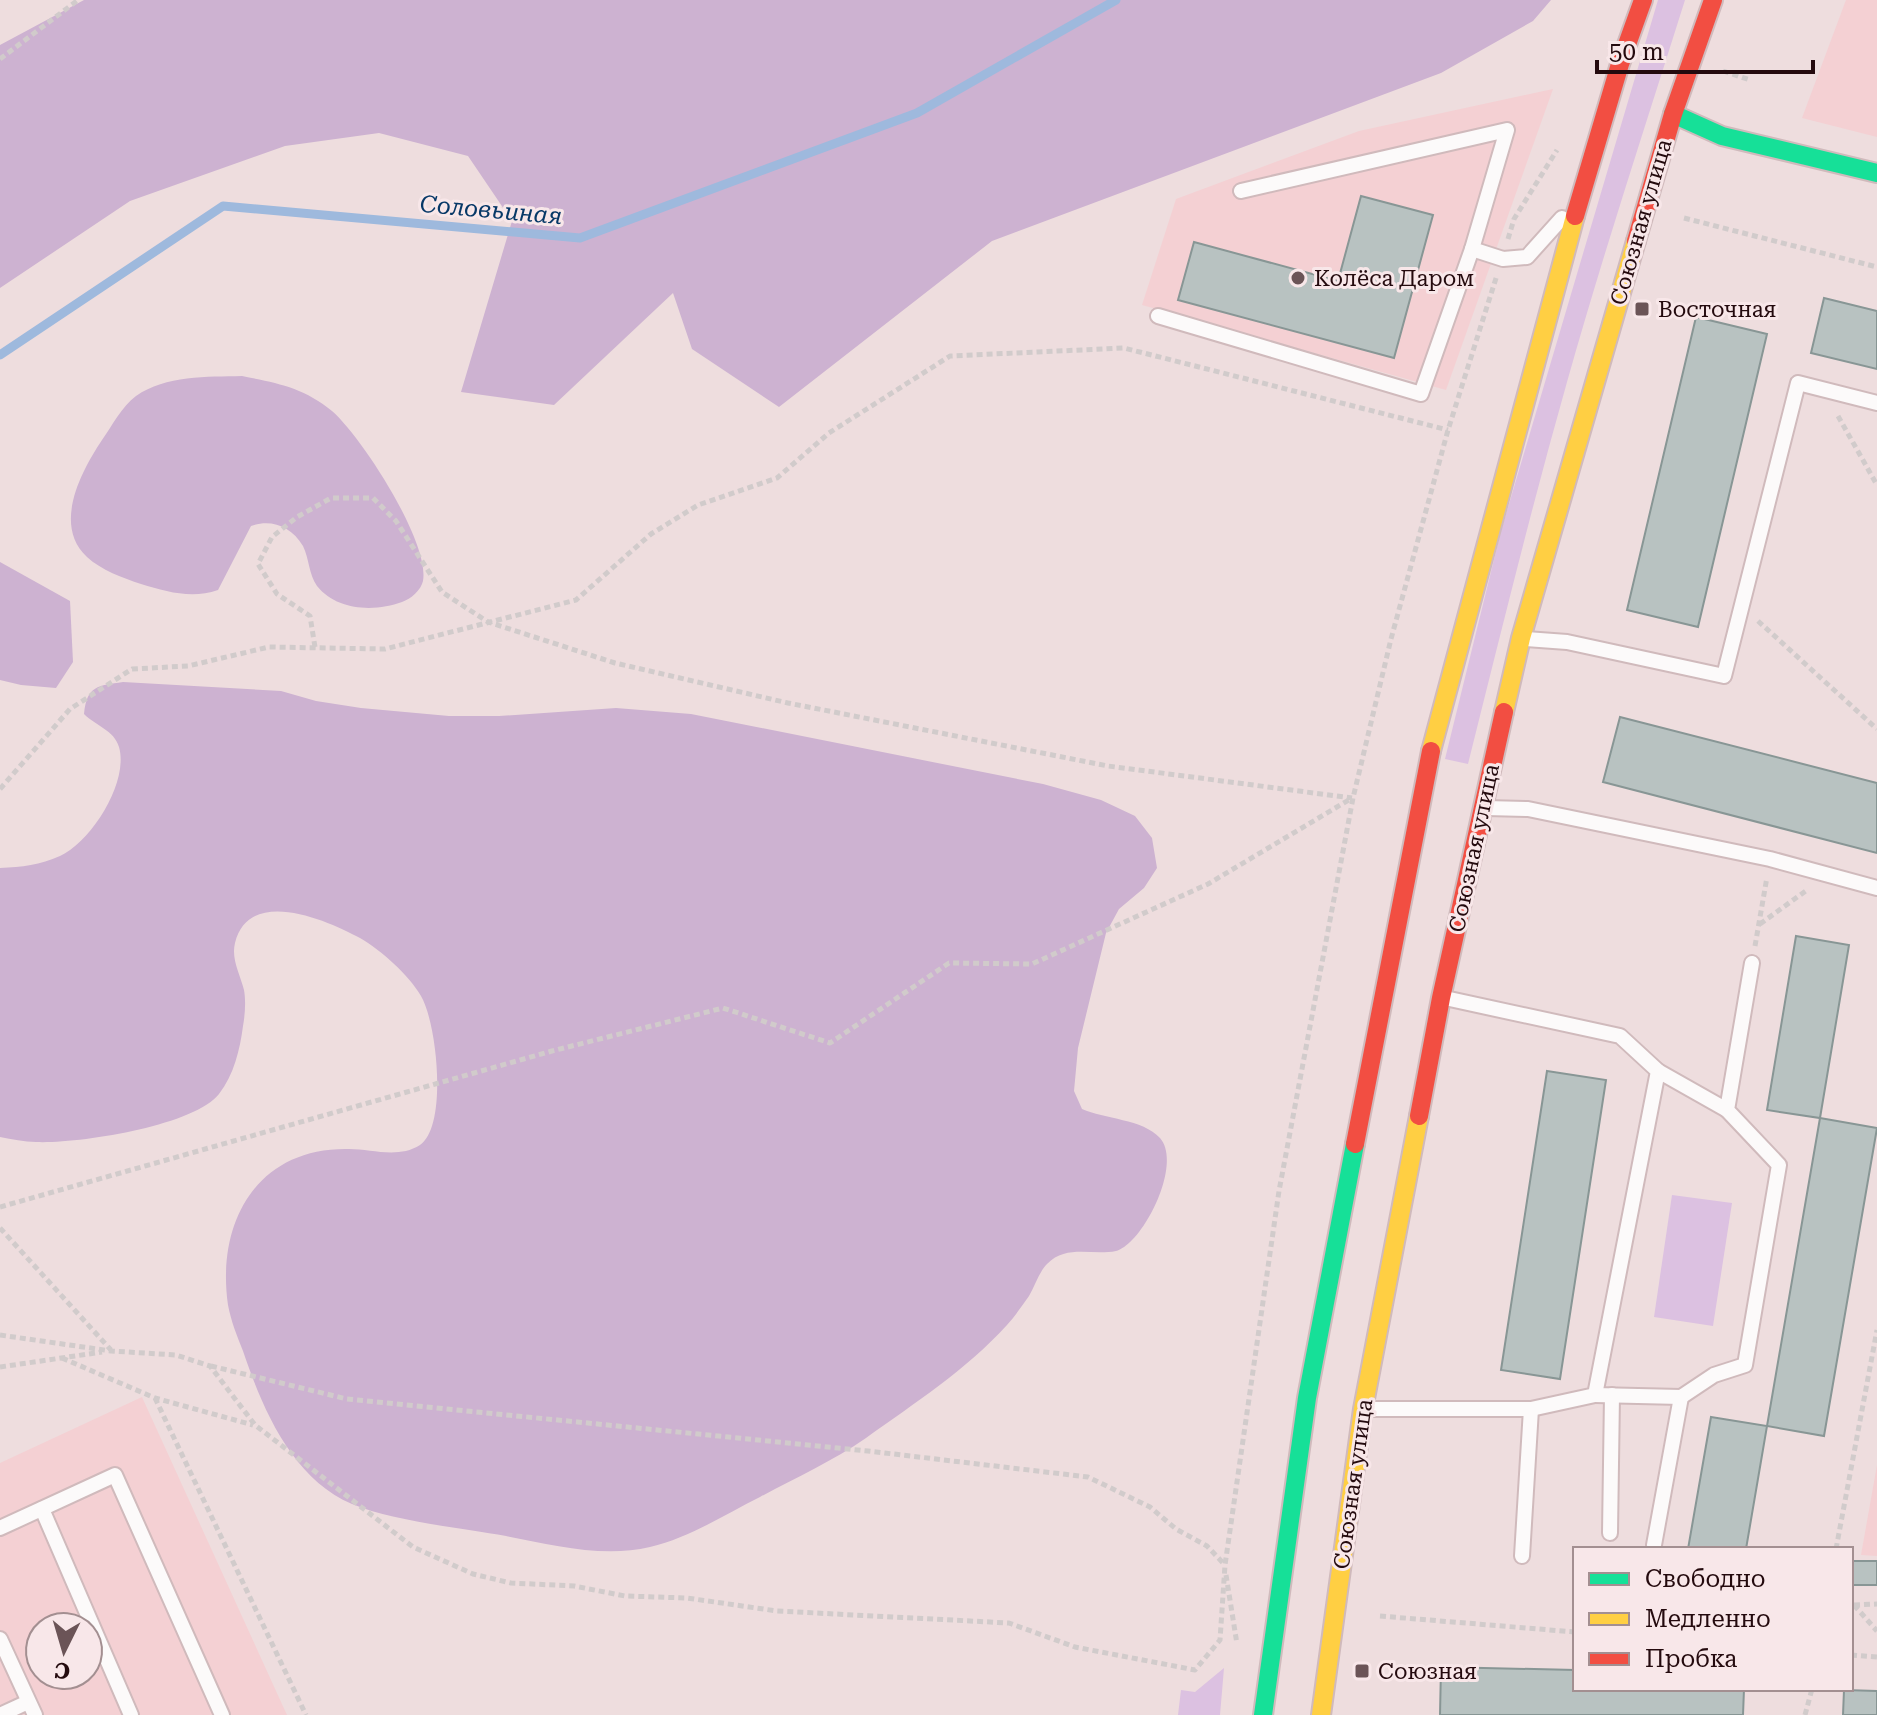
<svg xmlns="http://www.w3.org/2000/svg" width="1877" height="1715" viewBox="0 0 1877 1715" font-family="'Roboto Serif',serif">
  <style>
    .built { fill: #f4d0d3; fill-rule: evenodd }
    .green { fill: #dcc1e1 }
    .forest { fill: #cdb2d1 }
    .lines { fill: none; stroke-linecap: round; stroke-linejoin: round }
    .stream { stroke: #9eb9dd; stroke-width: 9 }
    .building { fill: #b8c2c1; stroke: #889695; stroke-width: 2 }
    .lane-casing { stroke: #d0babc; stroke-width: 18 }
    .fast-casing { stroke: #d0babc; stroke-width: 22 }
    .slow-casing { stroke: #d0babc; stroke-width: 22 }
    .jam-casing { stroke: #d0babc; stroke-width: 22 }
    .path { stroke: #d1cbcb; stroke-width: 5; stroke-dasharray: 6 4; stroke-linecap: butt }
    .lane { stroke: #fcfafa; stroke-width: 14 }
    .fast { stroke: #16e098; stroke-width: 18 }
    .slow { stroke: #ffcf43; stroke-width: 18 }
    .jam { stroke: #f24e42; stroke-width: 18 }
    .poi-dot { fill: #6b5457; stroke: #f8e7e9; stroke-width: 3 }
    .labels { text-anchor: middle; dominant-baseline: central; stroke-width: 6; stroke-linejoin: round; paint-order: stroke }
    .street-label { font-size: 22px; fill: #240a0e; stroke: #f8e7e9 }
    .poi-label { font-size: 22px; fill: #240a0e; stroke: #f8e7e9; text-anchor: start }
    .water-label { font-size: 24px; font-style: italic; fill: #073867; stroke: #f8e7e9 }
  </style>
  <rect width="100%" height="100%" fill="#eeddde"/>
  <g class="built">
    <path d="M1846,0H1877V137L1802,118Z"/>
    <path d="M1553,89L1446,390L1142,305L1176,199L1359,131Z"/>
    <path d="M142,1397L287,1715H0V1463ZM40,1627H88V1675H40Z"/>
    <path d="M1877,1465V1556L1861,1555Z"/>
  </g>
  <g class="green">
    <path d="M1658,0H1685C1645,127 1603,254 1567,382C1531,509 1500,636 1468,764L1445,759L1501,531Z"/>
    <path d="M1672,1195L1732,1203L1713,1326L1654,1317Z"/>
    <path d="M1224,1668L1220,1715H1178L1181,1690L1195,1692Z"/>
  </g>
  <g class="forest">
    <path d="M84,0H1551L1533,21L1441,73L992,241L779,407L692,349L673,293L554,405L461,392L512,221L468,156L379,133L285,146L130,201L0,288V45Z"/>
    <path d="M242,376C277,383 303,387 332,411C361,436 430,542 423,581C421,590 411,599 402,602C375,612 337,611 317,586C309,575 309,558 303,546C291,526 271,519 251,526L218,590C192,599 167,592 141,584C123,578 101,570 87,557C52,525 82,470 102,440C112,426 122,406 136,396C166,375 207,377 242,376Z"/>
    <path d="M0,562L70,601L73,662L56,688L21,685L0,680Z"/>
    <path d="M123,682L281,691L316,701L361,708L449,716H499L616,708L691,714L1043,784L1101,800L1135,816L1152,838L1157,868L1144,888L1119,909L1106,933L1078,1048L1074,1091L1082,1109C1104,1119 1143,1119 1160,1138C1183,1164 1143,1244 1116,1251C1092,1256 1067,1244 1047,1264C1039,1272 1035,1286 1029,1296C1022,1306 1015,1316 1007,1325C965,1371 916,1402 866,1438C833,1461 795,1478 760,1497C724,1515 689,1538 650,1547C603,1558 552,1545 506,1536C462,1528 392,1521 352,1504C292,1478 263,1410 243,1351C237,1336 231,1321 228,1305C216,1222 257,1147 349,1149C372,1149 398,1159 420,1145C448,1126 437,1023 421,996C408,974 382,951 360,938C327,920 249,886 235,943C231,959 240,974 244,990C246,1001 245,1015 243,1026C240,1049 234,1075 219,1094C194,1126 77,1144 36,1142C24,1142 12,1139 0,1137V868C22,867 40,865 60,856C92,841 129,782 119,747C114,730 96,726 84,714C87,685 98,686 123,682Z"/>
  </g>
  <g class="lines">
    <path class="stream" d="M0,355L223,206L580,238L917,113L1116,0"/>
  </g>
  <g class="building">
    <path d="M1361,196L1433,215L1394,358L1178,300L1194,242L1338,281Z"/>
    <path d="M1824,298L1877,311V369L1811,353Z"/>
    <path d="M1696,317L1767,334L1698,627L1627,610Z"/>
    <path d="M1620,717L1877,783V853L1603,782Z"/>
    <path d="M1796,936L1849,945L1820,1118L1767,1110Z"/>
    <path d="M1547,1071L1606,1080L1560,1379L1501,1370Z"/>
    <path d="M1820,1118L1877,1128L1824,1436L1767,1426Z"/>
    <path d="M1711,1417L1767,1426L1746,1549H1688Z"/>
    <rect x="1851" y="1561" width="26" height="24"/>
    <path d="M1441,1667L1575,1670V1689H1744L1743,1715H1440Z"/>
    <path d="M1844,1690L1877,1691V1715H1843Z"/>
  </g>
  <g class="lines">
    <defs>
      <g id="lane">
        <path d="M1241,191L1507,130L1472,249L1503,259L1527,257L1562,218"/>
        <path d="M1158,316L1421,394L1472,249"/>
        <path d="M1526,639L1567,642L1724,676L1798,383L1877,403"/>
        <path d="M1486,808L1528,809L1770,859L1877,888"/>
        <path d="M1658,1071L1727,1110"/>
        <path d="M1595,1395L1681,1397L1714,1375L1745,1365L1779,1165L1727,1110L1752,963"/>
        <path d="M1367,1409H1531L1595,1395L1658,1071L1620,1036L1445,998"/>
        <path d="M42,1509L131,1715"/>
        <path d="M0,1528L115,1475L222,1715"/>
        <path d="M1610,1533L1612,1395"/>
        <path d="M1654,1545L1681,1397"/>
        <path d="M1522,1556L1531,1409"/>
        <path d="M0,1639L35,1715"/>
        <path d="M0,1715L28,1702"/>
      </g>
      <g id="fast">
        <path d="M1673,114L1722,136L1877,173"/>
        <path d="M1263,1715L1307,1398L1355,1144"/>
      </g>
      <g id="slow">
        <path d="M1504,712L1521,638L1636,241"/>
        <path d="M1431,751L1575,216"/>
        <path d="M1321,1715L1363,1409L1419,1116"/>
      </g>
      <g id="jam">
        <path d="M1575,216L1620,64L1643,0"/>
        <path d="M1636,241L1673,114L1713,0"/>
        <path d="M1419,1116L1441,998L1504,712"/>
        <path d="M1355,1144L1431,751"/>
      </g>
    </defs>
    <use href="#lane" class="lane-casing"/>
    <use href="#fast" class="fast-casing"/>
    <use href="#slow" class="slow-casing"/>
    <use href="#jam" class="jam-casing"/>
    <g class="path">
      <path d="M0,59L78,0"/>
      <path d="M1723,71L1750,80"/>
      <path d="M1684,218L1877,267"/>
      <path d="M1508,239L1514,219L1557,150"/>
      <path d="M1838,416L1877,485"/>
      <path d="M1758,621L1877,729"/>
      <path d="M315,647L310,616L277,594L258,564L272,537L297,517L331,498H373L396,521L442,592L488,622L615,663L788,703L1108,766L1352,798"/>
      <path d="M0,789L70,709L132,669L188,666L269,647L385,649L576,600L651,534L698,505L777,478L829,433L950,356L1124,348L1448,430"/>
      <path d="M1760,924L1807,890"/>
      <path d="M1755,946L1767,877"/>
      <path d="M0,1207L552,1051L723,1008L830,1043L949,963L1032,964L1208,884L1352,798"/>
      <path d="M0,1228L111,1350"/>
      <path d="M0,1335L111,1351L176,1355L210,1366L255,1425L413,1547L473,1574L511,1583L574,1586L625,1596L687,1598L777,1611L1009,1623L1075,1647L1195,1670L1220,1640L1225,1565L1279,1191L1353,798L1391,639L1448,430L1497,275"/>
      <path d="M62,1358L155,1398L253,1425"/>
      <path d="M211,1366L347,1399L868,1451L1088,1477L1150,1507L1176,1529L1207,1546L1225,1565"/>
      <path d="M0,1367L102,1352"/>
      <path d="M155,1398L306,1715"/>
      <path d="M1836,1549L1877,1330"/>
      <path d="M1226,1575L1237,1644"/>
      <path d="M1854,1605L1877,1631"/>
      <path d="M1854,1605L1877,1604"/>
      <path d="M1380,1616L1575,1632"/>
      <path d="M1851,1655L1877,1657"/>
      <path d="M1805,1715L1812,1689"/>
    </g>
    <use href="#lane" class="lane"/>
    <use href="#fast" class="fast"/>
    <use href="#slow" class="slow"/>
    <use href="#jam" class="jam"/>
  </g>
  <g class="poi-dot">
    <circle cx="1298" cy="278" r="8"/>
    <rect x="1634" y="301" width="16" height="16" rx="4"/>
    <rect x="1354" y="1663" width="16" height="16" rx="4"/>
  </g>
  <g class="labels">
    <g class="street-label">
      <text transform="translate(1641 222) rotate(-74)">Союзная улица</text>
      <text transform="translate(1474 848) rotate(-78)">Союзная улица</text>
      <text transform="translate(1353 1484) rotate(-82)">Союзная улица</text>
    </g>
    <g class="poi-label">
      <text x="1314" y="278">Колёса Даром</text>
      <text x="1658" y="309">Восточная</text>
      <text x="1378" y="1671">Союзная</text>
    </g>
    <g class="water-label">
      <text transform="translate(491 210) rotate(5)">Соловьиная</text>
    </g>
  </g>
  <rect x="1573" y="1547" width="280" height="144" fill="#f8e7e9" stroke="#a38f91" stroke-width="2"/>
  <rect x="1589" y="1573" width="40" height="12" fill="#16e098" stroke="#a38f91" stroke-width="2"/>
  <text x="1645" y="1587" font-size="24" fill="#240a0e">Свободно</text>
  <rect x="1589" y="1613" width="40" height="12" fill="#ffcf43" stroke="#a38f91" stroke-width="2"/>
  <text x="1645" y="1627" font-size="24" fill="#240a0e">Медленно</text>
  <rect x="1589" y="1653" width="40" height="12" fill="#f24e42" stroke="#a38f91" stroke-width="2"/>
  <text x="1645" y="1667" font-size="24" fill="#240a0e">Пробка</text>
  <g transform="translate(64 1651) rotate(185)"><circle r="38" fill="#f8e7e9" stroke="#a38f91" stroke-width="2"/>
  <path d="M0-6L14 30L0 20L-14 30Z" fill="#6b5457"/>
  <text y="-12" font-size="22" font-weight="bold" text-anchor="middle" fill="#240a0e">С</text>
  </g>
  <path d="M1597 60v12h216v-12" fill="none" stroke="#240a0e" stroke-width="4"/>
  <text x="1609" y="60" font-size="24" fill="#240a0e" stroke="#f8e7e9" stroke-width="6" paint-order="stroke">50 m</text>
</svg>
